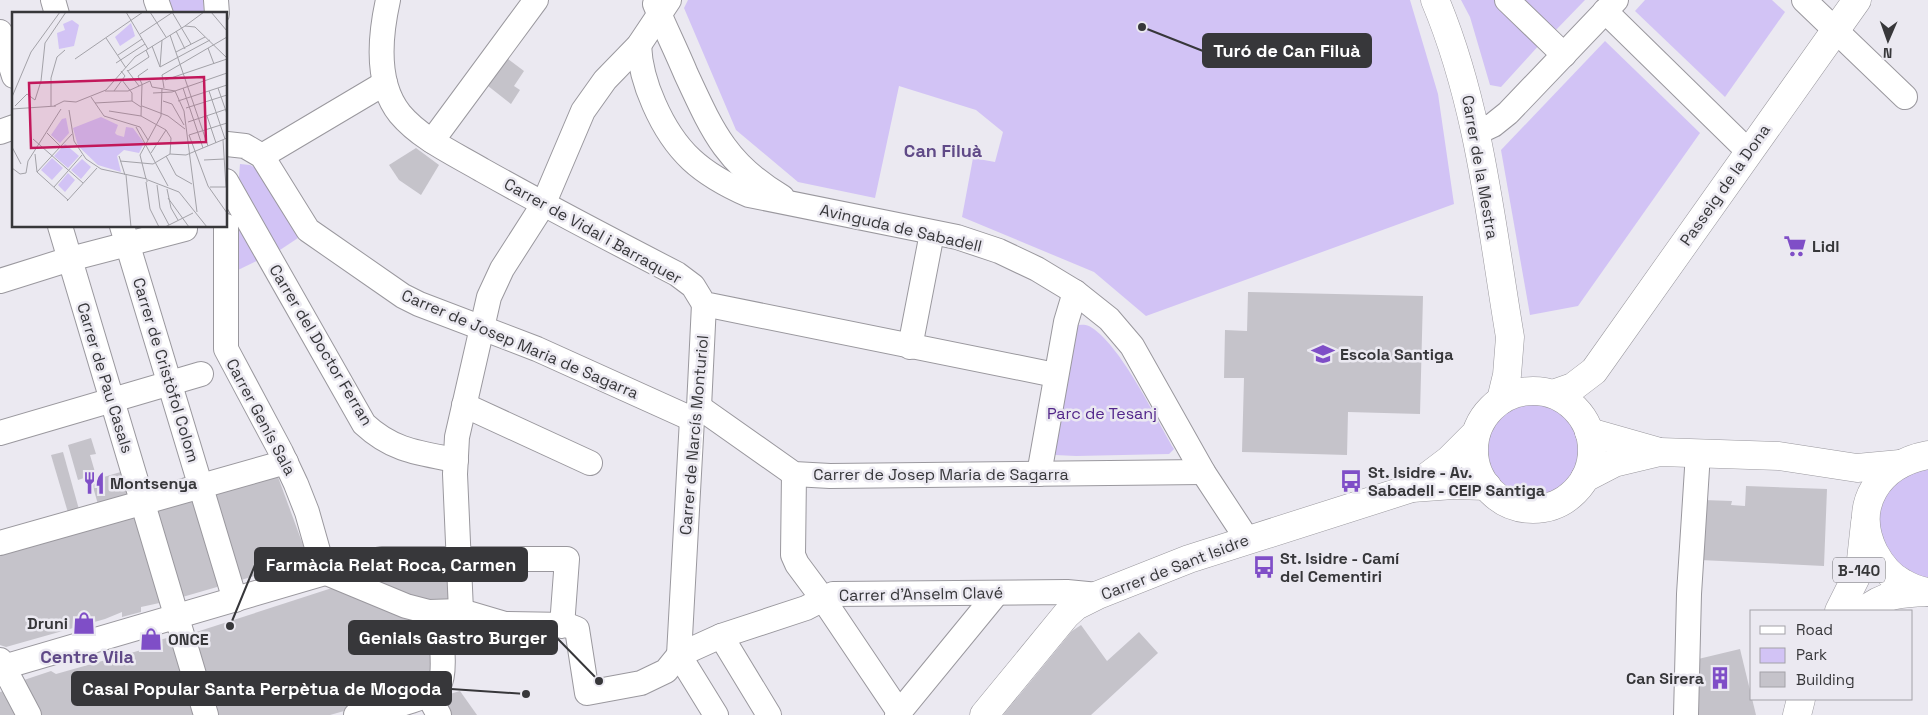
<svg xmlns="http://www.w3.org/2000/svg" width="1928" height="715" viewBox="0 0 1928 715" font-family="'Space Grotesk',sans-serif">
  <style>
    .green { fill: #d2c3f5 }
    .building { fill: #c5c3ca }
    .lines { fill: none; stroke-linecap: round; stroke-linejoin: round }
    .minor-casing { stroke: #9a989e; stroke-width: 26 }
    .major-casing { stroke: #9a989e; stroke-width: 29 }
    .highway-casing { stroke: #9a989e; stroke-width: 29 }
    .minor { stroke: #fff; stroke-width: 24 }
    .major { stroke: #fff; stroke-width: 28 }
    .highway { stroke: #fff; stroke-width: 28 }
    .labels { text-anchor: middle; dominant-baseline: central; stroke-width: 5; stroke-linejoin: round; paint-order: stroke }
    .shield { fill: #ebe9f1; stroke: #6d6c71; stroke-width: 1 }
    .shield-label { font-size: 15px; font-weight: bold; fill: #37373a }
    .street-label { font-size: 16px; fill: #37373a; stroke: #ebe9f1 }
    .poi-label { font-size: 16px; font-weight: bold; fill: #37373a; stroke: #ebe9f1; text-anchor: start }
    .park-label { font-size: 16px; fill: #52268a; stroke: #ebe9f1 }
    .neighbourhood-label { font-size: 18px; font-weight: bold; fill: #5f4987; stroke: #ebe9f1 }
    .inset-road { fill: none; stroke: #a3a2a8; stroke-width: 1 }
    .view { fill: #c2185b; fill-opacity: 0.15; stroke: #c2185b; stroke-width: 2.5 }
    .inset-edge { fill: none; stroke: #37373a; stroke-width: 2.5 }
    .leader { fill: none; stroke: #37373a; stroke-width: 2 }
    .callout-dot { fill: #37373a; stroke: #ebe9f1; stroke-width: 2 }
    .callout { fill: #37373a; stroke: #37373a; stroke-width: 2 }
    .callout-label { font-size: 18px; text-anchor: middle; font-weight: bold; fill: #fff }
  </style>
  <rect width="100%" height="100%" fill="#ebe9f1"/>
  <g class="green">
    <path d="M164,0H203L204,14H168Z"/>
    <path d="M688,0H1410L1438,94L1454,204L1146,316L1094,272L962,217L973,158L995,162L1003,132L976,110L899,86L875,198L798,182L736,130L684,8Z"/>
    <path d="M1461,0H1495L1541,43L1501,87L1490,85L1470,17Z"/>
    <path d="M1519,0H1585L1553,33Z"/>
    <path d="M1645,0H1772L1785,12L1725,97L1635,11Z"/>
    <path d="M1605,41L1700,133L1578,306L1530,315L1501,150Z"/>
    <path d="M240,164L250,165L260,170L298,238L274,254L238,189Z"/>
    <path d="M238,209L263,258L236,271Z"/>
    <path d="M1074,325C1079,325 1085,324 1089,326C1120,343 1155,417 1174,449L1169,454L1076,456L1055,455L1051,446Z"/>
    <circle cx="1533" cy="450" r="58"/>
    <path d="M1928,455V592L1909,586L1866,512L1918,457Z"/>
  </g>
  <g class="building">
    <path d="M504,56L524,71L514,86L520,90L511,104L483,82Z"/>
    <path d="M416,148L439,165L421,195L399,180L389,165Z"/>
    <path d="M1248,292L1423,296L1420,414L1348,412L1347,455L1242,452L1244,378H1224L1225,330L1247,331Z"/>
    <path d="M91,438L96,454L90,455L97,479L124,471L133,498L99,508L90,476L78,480L68,445Z"/>
    <path d="M63,452L80,513L69,516L51,455Z"/>
    <path d="M270,473L278,477L306,553L301,562L241,580L209,496Z"/>
    <path d="M1746,486L1827,489L1824,566L1700,560L1703,500L1732,501L1731,505L1745,506Z"/>
    <path d="M188,497L197,500L219,583L217,587L179,598L154,506Z"/>
    <path d="M130,514L139,516L164,602L141,607V612L122,617V612L105,619L6,647L0,645V549Z"/>
    <path d="M452,564L453,604L378,591L377,566Z"/>
    <path d="M332,588L429,619L436,649L428,687L330,715H213L187,635Z"/>
    <path d="M1081,625L1107,661L1139,632L1158,653L1091,715H1003L1072,631Z"/>
    <path d="M175,636L198,715H34L21,681L51,671L56,674L159,645V640Z"/>
    <path d="M1740,649L1756,715H1692L1694,660Z"/>
    <path d="M7,690L20,715H0V692Z"/>
    <path d="M460,691L477,715H442L436,698Z"/>
  </g>
  <g class="lines">
    <defs>
      <g id="minor">
        <path d="M53,0L57,14"/>
        <path d="M156,0L161,14"/>
        <path d="M216,0L217,14"/>
        <path d="M388,0C380,36 375,83 400,114C421,139 455,154 482,170C546,206 611,240 677,274L693,286L704,304L1055,375"/>
        <path d="M1507,0L1564,55"/>
        <path d="M1804,0L1905,97"/>
        <path d="M655,4C665,28 676,50 686,74C712,130 726,164 782,197"/>
        <path d="M1605,11L1749,152"/>
        <path d="M0,32L14,76"/>
        <path d="M639,45C640,67 645,84 654,104C675,152 701,174 749,195L957,237L999,251L1037,269L1075,292L1109,319L1132,346L1203,472L1247,539"/>
        <path d="M0,132L14,127"/>
        <path d="M1476,133L1493,125L1508,113L1616,0"/>
        <path d="M432,141L536,0"/>
        <path d="M227,144L245,146L262,156L308,230L403,296L419,304L537,349L692,419"/>
        <path d="M262,156L385,83"/>
        <path d="M226,181L364,424C393,451 419,453 456,460"/>
        <path d="M60,226L206,715"/>
        <path d="M122,226L235,600"/>
        <path d="M226,226V349L281,452L296,484L307,512L324,572"/>
        <path d="M0,281L70,259L185,229"/>
        <path d="M910,347L932,233"/>
        <path d="M464,405L590,463"/>
        <path d="M699,407L794,474L830,476L1203,472"/>
        <path d="M0,433L201,374"/>
        <path d="M794,474L793,555L797,564L823,599L899,712"/>
        <path d="M1039,474L1066,322L1075,292"/>
        <path d="M0,543L286,462"/>
        <path d="M324,572L406,606L429,612L461,611L505,624L567,625L577,629L587,693L641,683L666,671L679,655L721,636L806,608L833,594L1067,592L1098,595"/>
        <path d="M461,611L455,474L457,437L489,297L502,269L543,205L583,111L605,80L639,45L669,0"/>
        <path d="M721,636L769,715"/>
        <path d="M679,655L692,419L699,407L704,304"/>
        <path d="M679,655L716,715"/>
        <path d="M0,660L29,715"/>
        <path d="M0,668L359,563L382,559H567L562,626"/>
        <path d="M428,695L439,715"/>
        <path d="M356,715C374,710 430,701 439,685C447,672 440,629 439,612"/>
        <path d="M897,715L997,593"/>
        <path d="M1686,715L1689,594L1698,453"/>
      </g>
      <g id="major">
        <path d="M1435,0C1480,107 1491,224 1510,337L1507,375L1501,400"/>
        <circle cx="1533" cy="450" r="59"/>
        <path d="M1553,394L1573,387L1594,371L1857,0"/>
        <path d="M1589,432L1656,451"/>
        <path d="M1928,455C1879,464 1851,505 1874,552C1881,565 1889,576 1903,583C1910,587 1919,591 1928,592"/>
        <path d="M1585,478L1614,463L1660,452L1779,456L1857,468L1900,464"/>
        <path d="M1412,488L1449,460L1476,433"/>
        <path d="M984,715L1066,615L1076,606L1098,595L1189,559L1412,488L1453,485L1487,486"/>
      </g>
      <g id="highway">
        <path d="M1839,611L1860,569L1865,523"/>
        <path d="M1864,611C1884,594 1902,593 1928,592"/>
        <path d="M1797,715L1801,699"/>
      </g>
    </defs>
    <use href="#minor" class="minor-casing"/>
    <use href="#major" class="major-casing"/>
    <use href="#highway" class="highway-casing"/>
    <use href="#minor" class="minor"/>
    <use href="#major" class="major"/>
    <use href="#highway" class="highway"/>
  </g>
  <defs>
    <symbol id="supermarket-bare" viewBox="-9 -9 18 18"><path d="M-6-5.5h2.5l.6 2H6L4.5 2H-2.5L-4.4-4H-6ZM-1.5 3.2a1.3 1.3 0 1 0 .1 0ZM3 3.2a1.3 1.3 0 1 0 .1 0Z" fill="#7f4ec7" stroke="#ebe9f1" stroke-width="2.5" paint-order="stroke"/></symbol>
    <symbol id="school-bare" viewBox="-9 -9 18 18"><path d="M0-5L7-2L0 1L-7-2ZM-4 1L0 2.5L4 1V4Q0 6-4 4Z" fill="#7f4ec7" stroke="#ebe9f1" stroke-width="2.5" paint-order="stroke"/></symbol>
    <symbol id="bus-bare" viewBox="-9 -9 18 18"><path d="M-5-6H5V4H4V6H2V4H-2V6H-4V4H-5ZM-3.5-4V0h7V-4ZM-3.5 1.2v1.5H-2V1.2ZM2 1.2v1.5H3.5V1.2Z" fill="#7f4ec7" stroke="#ebe9f1" stroke-width="2.5" paint-order="stroke"/></symbol>
    <symbol id="restaurant-bare" viewBox="-9 -9 18 18"><path d="M-5-6h1v4h1v-4h1v4h1v-4h1v5L-1.5 .5V6h-2V.5L-5-1ZM5-6V6H3V1.5H1.5Q1.5-4 5-6Z" fill="#7f4ec7" stroke="#ebe9f1" stroke-width="2.5" paint-order="stroke"/></symbol>
    <symbol id="shop-bare" viewBox="-9 -9 18 18"><path d="M-5-2.5h2.3a2.7 3.5 0 0 1 5.4 0H5L5.5 6h-11ZM-1.5-2.5h3a1.5 2.3 0 0 0-3 0Z" fill="#7f4ec7" stroke="#ebe9f1" stroke-width="2.5" paint-order="stroke"/></symbol>
    <symbol id="building-bare" viewBox="-9 -9 18 18"><path d="M-4-6H4V6H1V3H-1V6H-4ZM-2.5-4.3h1.7v1.8h-1.7ZM.8-4.3h1.7v1.8H.8ZM-2.5-1h1.7V.8h-1.7ZM.8-1h1.7V.8H.8Z" fill="#7f4ec7" stroke="#ebe9f1" stroke-width="2.5" paint-order="stroke"/></symbol>
  </defs>
  <g fill-rule="evenodd">
    <use href="#supermarket-bare" x="1779" y="230" width="32" height="32"/>
    <use href="#school-bare" x="1307" y="338" width="32" height="32"/>
    <use href="#bus-bare" x="1335" y="465" width="32" height="32"/>
    <use href="#restaurant-bare" x="78" y="467" width="32" height="32"/>
    <use href="#bus-bare" x="1248" y="551" width="32" height="32"/>
    <use href="#shop-bare" x="68" y="607" width="32" height="32"/>
    <use href="#shop-bare" x="135" y="623" width="32" height="32"/>
    <use href="#building-bare" x="1704" y="662" width="32" height="32"/>
  </g>
  <g class="labels">
    <rect class="shield" x="1833" y="557.5" width="52" height="25" rx="4"/>
    <g class="shield-label">
      <text x="1859" y="570">B-140</text>
    </g>
    <g class="street-label">
      <text transform="translate(1480 167) rotate(80)">Carrer de la Mestra</text>
      <text transform="translate(1725 185) rotate(-55)">Passeig de la Dona</text>
      <text transform="translate(901 228) rotate(13)">Avinguda de Sabadell</text>
      <text transform="translate(593 231) rotate(29)">Carrer de Vidal i Barraquer</text>
      <text transform="translate(520 344) rotate(23)">Carrer de Josep Maria de Sagarra</text>
      <text transform="translate(321 345) rotate(59)">Carrer del Doctor Ferran</text>
      <text transform="translate(166 370) rotate(73)">Carrer de Cristòfol Colom</text>
      <text transform="translate(105 378) rotate(73)">Carrer de Pau Casals</text>
      <text transform="translate(261 417) rotate(62)">Carrer Genís Sala</text>
      <text transform="translate(694 435) rotate(-85)">Carrer de Narcís Monturiol</text>
      <text x="941" y="474">Carrer de Josep Maria de Sagarra</text>
      <text transform="translate(1175 567) rotate(-21)">Carrer de Sant Isidre</text>
      <text transform="translate(921 594) rotate(-1)">Carrer d'Anselm Clavé</text>
    </g>
    <g class="poi-label">
      <text x="1812" y="246">Lidl</text>
      <text x="1340" y="354">Escola Santiga</text>
      <text x="1368" y="472">St. Isidre - Av.<tspan x="1368" dy="18">Sabadell - CEIP Santiga</tspan></text>
      <text x="110" y="483">Montsenya</text>
      <text x="1280" y="558">St. Isidre - Camí<tspan x="1280" dy="18">del Cementiri</tspan></text>
      <text x="68" y="623" text-anchor="end">Druni</text>
      <text x="168" y="639">ONCE</text>
      <text x="1704" y="678" text-anchor="end">Can Sirera</text>
    </g>
    <g class="park-label">
      <text x="1102" y="413">Parc de Tesanj</text>
    </g>
    <g class="neighbourhood-label">
      <text x="943" y="150">Can Filuà</text>
      <text x="87" y="656">Centre Vila</text>
    </g>
  </g>
  <g transform="translate(12 12)">
    <rect width="215" height="215" fill="#ebe9f1"/>
    <path d="M60,8L67,13L62,34L47,37L45,21L53,18L51,12ZM119,11L123,24L108,34L103,25ZM89,105L106,113L103,121L105,123L112,125L114,115L121,116L132,131L127,141L112,138L105,144L109,160L86,153L66,134L61,116ZM54,106L57,121L48,131L39,123L50,107ZM53,132L67,144L56,156L42,144ZM40,146L51,156L40,168L29,158ZM70,147L79,155L69,167L59,158ZM56,161L63,168L53,180L46,173Z" fill="#d2c3f5"/>
    <path class="inset-road" d="M114,0L136,37M138,0L154,25M160,0L179,32M199,0L215,19M173,14L192,0M164,19L173,37M128,22L161,0M158,23L196,134M94,26L114,56M140,34L148,55M196,36L202,52M164,40L193,25M106,43L130,27M63,47L131,0M104,51L133,32M148,55L198,28M148,55L150,28M115,58L127,74M116,59L137,45L134,38M110,68L120,81V89M153,68L215,47M130,72L126,64L136,57M152,76L150,63L215,25M171,76L191,136M206,76L215,102M93,79H116L138,69L140,75L163,79M102,79L113,64L109,59M163,79L172,99L185,200M197,79L213,127M141,81L160,80L215,61M0,85L19,40L48,0M79,85L92,104L128,115L136,128M23,88L29,69L33,31L54,0M151,89L160,92L172,113M166,89L215,73M83,91L120,89L129,95M3,94L15,82L23,88M39,94V66L45,45L53,38M42,94L52,89L64,90L94,78L123,45L173,14L183,15L215,46M130,94L156,104L173,117M174,96L215,83M0,97L44,94M57,98L62,129L74,147L89,157L135,167V170M97,99L129,104L154,118L159,126L158,142M129,104L130,72M195,104L204,131M176,110L215,97M124,115L156,174M35,121L48,134M177,123L196,174L215,201M177,123L215,111M21,127L71,171M211,128L214,175M0,135L9,152M139,141L154,118M23,142L25,160L56,188M107,144L113,163M154,144L164,163L180,172M192,148L212,147M108,149L141,152L158,142L174,143L215,126M0,156L8,162L14,161L16,149L49,97M25,160L60,122M114,163L119,215M134,167L128,143L149,104L150,76M136,168L167,180L195,215M134,170L138,197L147,215M145,173L148,196L157,213M42,175L70,143M198,175H215M155,177L159,196L166,208M156,186L177,215M55,189L85,156M153,215L181,201"/>
    <path class="view" d="M192,65L194,130L19,136L17,71Z"/>
    <rect width="215" height="215" class="inset-edge"/>
  </g>
  <path class="leader" d="M1142 27L1203 51M230 626L255 565M599 681L557 638M526 694L451 689"/>
  <g class="callout-dot">
    <circle cx="1142" cy="27" r="5"/>
    <circle cx="230" cy="626" r="5"/>
    <circle cx="599" cy="681" r="5"/>
    <circle cx="526" cy="694" r="5"/>
  </g>
  <g class="callout">
    <rect x="1203" y="34" width="168" height="33" rx="5"/>
    <rect x="255" y="548" width="272" height="33" rx="5"/>
    <rect x="349" y="621" width="208" height="33" rx="5"/>
    <rect x="72" y="672" width="379" height="33" rx="5"/>
  </g>
  <g class="callout-label">
    <text x="1287" y="57">Turó de Can Filuà</text>
    <text x="391" y="571">Farmàcia Relat Roca, Carmen</text>
    <text x="453" y="644">Genials Gastro Burger</text>
    <text x="262" y="695">Casal Popular Santa Perpètua de Mogoda</text>
  </g>
  <rect x="1750" y="610" width="162" height="90" fill="#ebe9f1" stroke="#a3a2a8"/>
  <rect x="1760" y="626" width="25" height="8" fill="#ffffff" stroke="#a3a2a8"/>
  <text x="1796" y="635" font-size="15" fill="#37373a">Road</text>
  <rect x="1760" y="648" width="25" height="15" fill="#d2c3f5" stroke="#a3a2a8"/>
  <text x="1796" y="660" font-size="15" fill="#37373a">Park</text>
  <rect x="1760" y="672" width="25" height="15" fill="#c5c3ca" stroke="#a3a2a8"/>
  <text x="1796" y="685" font-size="15" fill="#37373a">Building</text>
  <g transform="translate(1888 40) rotate(182)" stroke="#ebe9f1" stroke-width="4" paint-order="stroke">
  <path d="M0-4L9 19L0 12L-9 19Z" fill="#37373a"/>
  <text y="-8" font-size="14" font-weight="bold" text-anchor="middle" fill="#37373a">N</text>
  </g>
</svg>
